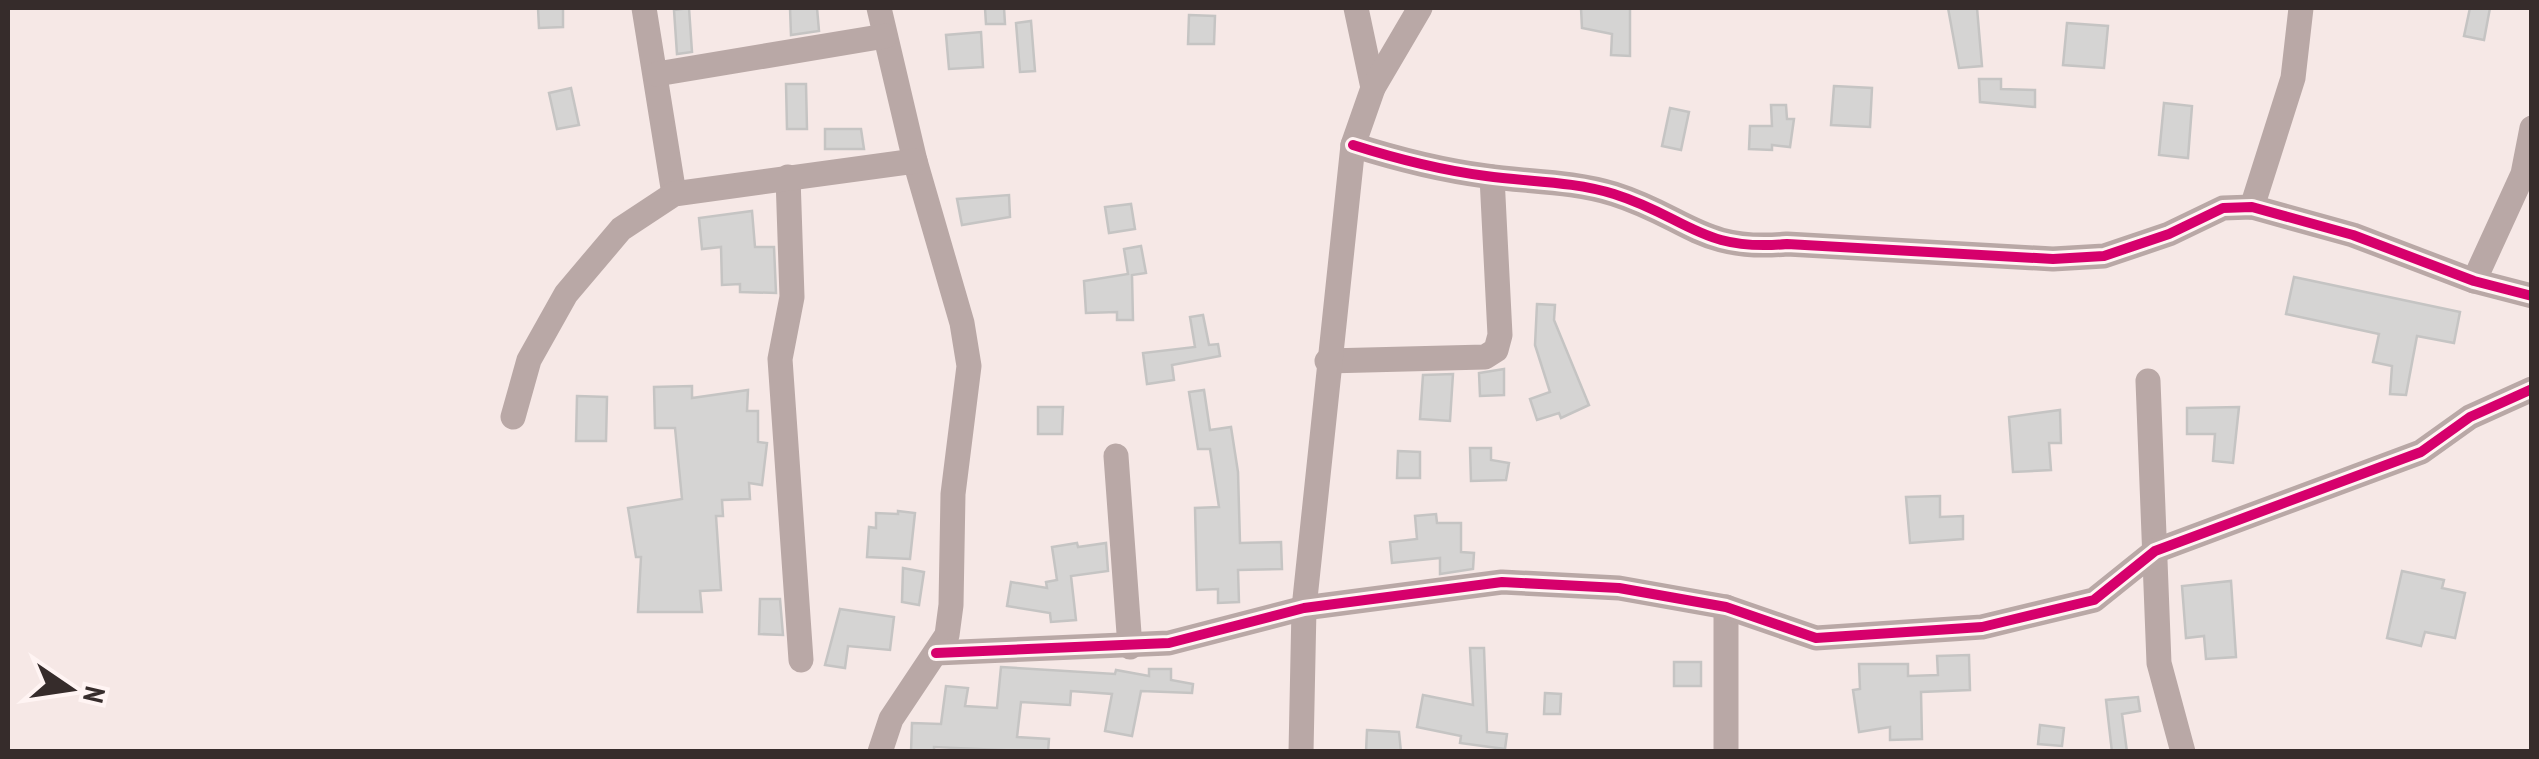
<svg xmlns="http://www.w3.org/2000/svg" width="2539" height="759" viewBox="0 0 2539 759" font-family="'PT Sans Narrow',sans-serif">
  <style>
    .building { fill: #d5d4d3; stroke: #c5c4c3; stroke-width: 2.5 }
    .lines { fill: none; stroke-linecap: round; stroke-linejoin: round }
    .minor { stroke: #b9a8a6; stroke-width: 25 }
    .cycleway-casing { stroke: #fff4f3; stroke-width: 16 }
    .cycleway { stroke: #d6006c; stroke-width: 10 }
  </style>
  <rect width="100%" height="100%" fill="#f6e8e6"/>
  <g class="building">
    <path d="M538,8H563V27L539,28Z"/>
    <path d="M689,8L692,52L677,54L674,10Z"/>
    <path d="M790,8H817L819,31L791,35Z"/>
    <path d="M985,8H1004L1005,24H986Z"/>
    <path d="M1581,8H1630V56L1611,55L1612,34L1582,28Z"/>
    <path d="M1948,8H1977L1982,66L1959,68Z"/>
    <path d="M2470,8H2490L2484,40L2464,36Z"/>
    <path d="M1189,15L1215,16L1214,44H1188Z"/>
    <path d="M1031,21L1035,71L1020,72L1016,23Z"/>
    <path d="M2067,23L2108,26L2104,68L2063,65Z"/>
    <path d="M981,32L983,67L949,69L946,35Z"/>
    <path d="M1979,79H2001V89L2035,90V107L1980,102Z"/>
    <path d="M786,84H806L807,129H787Z"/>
    <path d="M1834,86L1872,88L1870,127L1831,125Z"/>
    <path d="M571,88L579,125L557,129L549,93Z"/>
    <path d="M2164,103L2192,106L2188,158L2159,155Z"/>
    <path d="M1771,105H1786L1787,119H1794L1790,147L1772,145V150L1749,149L1750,126H1772Z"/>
    <path d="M1670,108L1689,112L1681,150L1662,146Z"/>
    <path d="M825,129H861L864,149H825Z"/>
    <path d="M1009,195L1010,217L962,225L957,199Z"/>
    <path d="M1131,204L1135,229L1109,233L1105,207Z"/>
    <path d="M752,211L755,247H774L776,293L740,292V284L722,285L721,247L702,249L699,218Z"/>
    <path d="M1141,246L1146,273L1132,275L1133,320H1117V312L1086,313L1084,281L1128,274L1124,249Z"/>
    <path d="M2294,277L2460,312L2454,343L2417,336L2406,395L2390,394L2392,366L2373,362L2379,334L2286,314Z"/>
    <path d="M1537,304L1555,305L1554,320L1589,405L1561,418L1559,413L1537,420L1530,399L1550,392L1535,345Z"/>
    <path d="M1203,315L1209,345L1218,344L1220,356L1172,365L1174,380L1147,384L1143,353L1195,347L1190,317Z"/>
    <path d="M1504,369V395L1480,396L1479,373Z"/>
    <path d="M1453,374L1450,421L1420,419L1423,375Z"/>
    <path d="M692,386V398L748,390L747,411H758V442L767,443L762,485L749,483L750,499L722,500L723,516H716L721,590L700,591L702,612H638L641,557H636L628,508L682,499L675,428H655L654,387Z"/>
    <path d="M1204,390L1210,430L1231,427L1238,472L1240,543L1281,542L1282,569L1238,570L1239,602L1218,603V589L1197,590L1195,508L1219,507L1210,449H1198L1189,392Z"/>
    <path d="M577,396L607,397L606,441H576Z"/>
    <path d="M1038,407H1063L1062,434H1038Z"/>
    <path d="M2239,407L2233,463L2213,461L2215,434H2187V408Z"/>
    <path d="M2060,410L2061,443H2049L2051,470L2013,472L2009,417Z"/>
    <path d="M1470,448H1491V460L1509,463L1506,480L1471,481Z"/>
    <path d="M1398,451L1420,452V478H1397Z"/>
    <path d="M1940,496V517L1963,516V539L1910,543L1906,497Z"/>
    <path d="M898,511L915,513L910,559L867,557L869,527L876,528V513L898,514Z"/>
    <path d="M1436,514L1437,523H1461V552L1474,553L1473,569L1440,574V558L1392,563L1390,542L1417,539L1415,516Z"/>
    <path d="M1077,543L1078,547L1106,543L1108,571L1071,576L1076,620L1051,622L1050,613L1007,606L1011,582L1047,588L1046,582L1057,580L1052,547Z"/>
    <path d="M903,568L924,572L919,605L902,602Z"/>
    <path d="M2402,571L2444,580L2442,588L2465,593L2455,638L2425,632L2421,646L2387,638Z"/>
    <path d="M2231,581L2236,657L2206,659L2204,636L2186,638L2182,586Z"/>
    <path d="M760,599H780L783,635L759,634Z"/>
    <path d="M840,609L894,617L890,650L848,646L845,668L825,665Z"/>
    <path d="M1470,648H1484L1487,732L1507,734L1505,749L1460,743L1461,736L1417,727L1423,695L1473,705Z"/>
    <path d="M1969,655L1970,690L1921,692L1922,739L1890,740V727L1859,732L1853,690L1860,689L1859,664H1908V676L1938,675L1937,656Z"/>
    <rect x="1674" y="662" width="27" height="24"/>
    <path d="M1001,667L1115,674L1116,670L1149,676V669H1171V680L1193,684L1192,693L1141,691L1132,736L1105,731L1112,694L1071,691L1070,705L1021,702L1017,737L1049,739L1048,752L934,747V752H911L912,723L941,724L946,686L968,688L965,706L997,708Z"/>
    <path d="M1545,693L1561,694L1560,714H1544Z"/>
    <path d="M2138,697L2140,711L2122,714L2127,752H2112L2106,700Z"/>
    <path d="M2040,725L2064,728L2062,746L2038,744Z"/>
    <path d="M1367,730L1399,732L1401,752H1366Z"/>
  </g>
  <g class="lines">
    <g class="minor">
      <path d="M644,8L674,194"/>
      <path d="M879,8L915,161L962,323L969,366L953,494L951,605L947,635L891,719L880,752"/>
      <path d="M1356,8L1373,88"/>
      <path d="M657,74L885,36"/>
      <path d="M1353,145C1397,159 1440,170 1486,176C1529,182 1572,181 1614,194C1687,217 1701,252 1787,244L2053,259L2104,256L2169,234L2223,208L2252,207L2353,235L2474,281L2532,296"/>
      <path d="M788,177L792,297L780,359L801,660"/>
      <path d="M2252,207L2293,78L2301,8"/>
      <path d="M2474,281L2523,174L2532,128"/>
      <path d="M1327,361L1485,357L1496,350L1500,335L1492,177"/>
      <path d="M2148,381L2159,663L2183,752"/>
      <path d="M513,417L529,360L566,294L621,229L674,194L915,161"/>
      <path d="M1116,456L1130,647"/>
      <path d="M1726,607V752"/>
      <path d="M936,653L1169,643L1304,608L1502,582L1619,588L1726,607L1816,638L1982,627L2094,600L2155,551L2421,452L2470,417L2532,389"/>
      <path d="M1301,752L1304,608L1353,145L1373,88L1420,8"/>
    </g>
    <defs>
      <g id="cycleway">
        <path d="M1353,145C1397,159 1440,170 1486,176C1529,182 1572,181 1614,194C1687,217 1701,252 1787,244L2053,259L2104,256L2169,234L2223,208L2252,207L2353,235L2474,281L2532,296"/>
        <path d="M936,653L1169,643L1304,608L1502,582L1619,588L1726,607L1816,638L1982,627L2094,600L2155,551L2421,452L2470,417L2532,389"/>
      </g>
    </defs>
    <use href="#cycleway" class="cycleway-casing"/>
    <use href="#cycleway" class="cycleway"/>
  </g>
  <rect width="2539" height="759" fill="none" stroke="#362c2b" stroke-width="20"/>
  <g transform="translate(70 689) rotate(103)" stroke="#fff4f3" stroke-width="8" paint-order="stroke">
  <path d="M0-8L18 38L0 25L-18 38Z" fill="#362c2b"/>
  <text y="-15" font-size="28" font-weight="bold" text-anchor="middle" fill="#362c2b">N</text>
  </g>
</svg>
